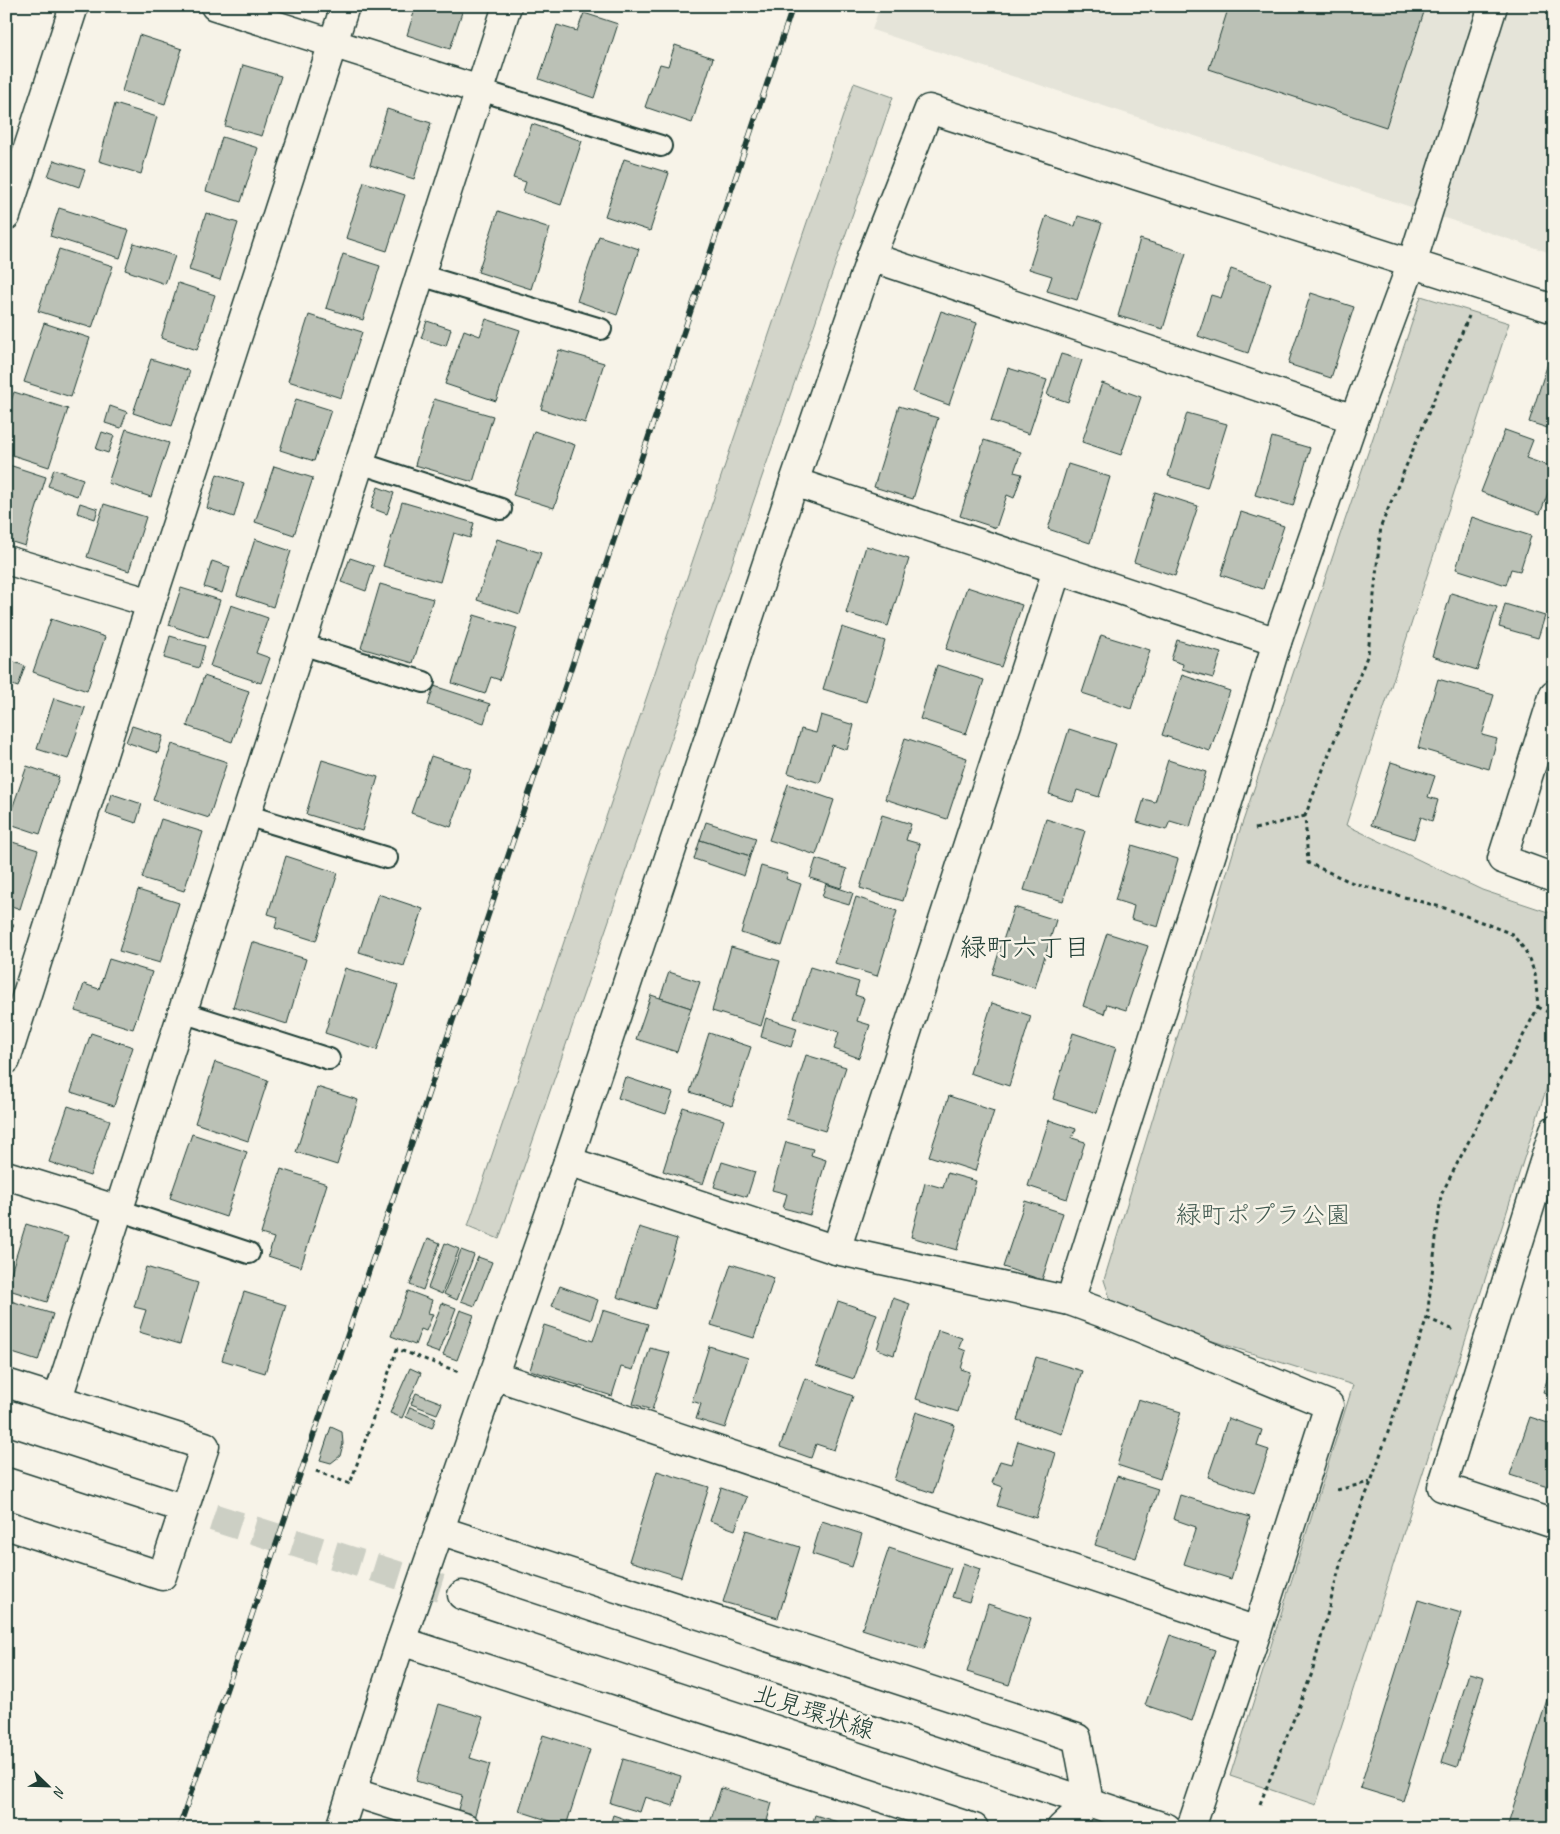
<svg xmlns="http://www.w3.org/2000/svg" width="1560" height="1834" viewBox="0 0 1560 1834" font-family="Caveat,'Klee One',sans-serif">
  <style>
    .built { fill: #e5e4d9 }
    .green { fill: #d3d5ca; stroke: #79897f }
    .building { fill: #bbc1b6; stroke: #1f3d34 }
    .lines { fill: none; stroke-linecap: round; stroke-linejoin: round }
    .secondary-tunnel { stroke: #cccfc4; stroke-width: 28; stroke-dasharray: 28 14; stroke-linecap: butt }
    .lane-casing { stroke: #1f3d34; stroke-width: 24 }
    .street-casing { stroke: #1f3d34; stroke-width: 31 }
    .secondary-casing { stroke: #1f3d34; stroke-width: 31 }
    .path { stroke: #1f3d34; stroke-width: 3; stroke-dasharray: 4 4; stroke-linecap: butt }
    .lane { stroke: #f7f3e8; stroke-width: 20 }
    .street { stroke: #f7f3e8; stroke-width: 28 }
    .secondary { stroke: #f7f3e8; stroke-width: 28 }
    .rail-casing { stroke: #1f3d34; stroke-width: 5.5 }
    .rail { stroke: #f7f3e8; stroke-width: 4; stroke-dasharray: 11; stroke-linecap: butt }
    .labels { text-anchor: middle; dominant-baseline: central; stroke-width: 5; stroke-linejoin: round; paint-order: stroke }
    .park-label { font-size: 25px; fill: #435b52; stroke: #f7f3e8 }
    .street-label { font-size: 25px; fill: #1f3d34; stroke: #f7f3e8 }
    .neighbourhood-label { font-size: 26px; fill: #1f3d34; stroke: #f7f3e8 }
  </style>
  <rect width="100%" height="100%" fill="#f7f3e8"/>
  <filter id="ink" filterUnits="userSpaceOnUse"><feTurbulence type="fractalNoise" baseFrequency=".02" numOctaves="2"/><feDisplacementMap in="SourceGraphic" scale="10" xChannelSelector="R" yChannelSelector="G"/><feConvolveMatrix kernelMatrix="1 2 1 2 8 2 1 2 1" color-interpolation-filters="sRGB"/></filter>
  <g filter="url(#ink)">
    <path class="built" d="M880,6H1554V254L872,30Z"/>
    <g class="green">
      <path d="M854,83L893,97L499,1239L468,1226Z"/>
      <path d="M1421,296L1509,323L1346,825L1482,890L1554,914V1065L1316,1805L1230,1776L1353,1385L1114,1310L1104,1280L1239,833Z"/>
    </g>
    <g class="building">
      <path d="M416,6H464L450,49L407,35Z"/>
      <path d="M1229,6H1426L1386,127L1209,69Z"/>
      <path d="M584,13L618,24L594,98L539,79L557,25L577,31Z"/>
      <path d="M139,35L182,49L165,104L122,91Z"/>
      <path d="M675,45L713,58L692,123L645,107L660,64L668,66Z"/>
      <path d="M243,65L281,76L262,136L225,126Z"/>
      <path d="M115,104L157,117L141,174L99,161Z"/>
      <path d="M387,109L431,123L414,179L370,165Z"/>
      <path d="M532,124L582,141L561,205L523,192L526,182L513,178Z"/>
      <path d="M222,137L258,148L241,202L206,191Z"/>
      <path d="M624,159L669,173L650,231L605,216Z"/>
      <path d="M54,160L85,170L79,187L48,176Z"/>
      <path d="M364,182L405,195L387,251L346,238Z"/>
      <path d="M59,208L129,230L120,258L50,236Z"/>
      <path d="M498,211L550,228L531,289L478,272Z"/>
      <path d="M206,213L238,223L220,280L189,270Z"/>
      <path d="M1046,216L1075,226L1078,216L1102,223L1077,300L1047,291L1052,276L1029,269Z"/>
      <path d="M599,236L639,249L617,315L577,301Z"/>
      <path d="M1140,239L1186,253L1163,329L1118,316Z"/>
      <path d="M134,243L175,256L165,284L125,270Z"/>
      <path d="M59,249L113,266L92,328L38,311Z"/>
      <path d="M343,254L380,266L363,320L326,308Z"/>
      <path d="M1231,269L1271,283L1248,353L1198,336L1211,295L1221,298Z"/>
      <path d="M178,283L215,295L197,350L161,338Z"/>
      <path d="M1311,293L1354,307L1331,378L1288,364Z"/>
      <path d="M941,311L977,323L949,405L913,392Z"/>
      <path d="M309,315L362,332L341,398L288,381Z"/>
      <path d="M486,319L520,330L496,401L445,384L464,330L480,336Z"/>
      <path d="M427,321L451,329L446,346L421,338Z"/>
      <path d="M44,323L90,338L71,397L24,382Z"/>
      <path d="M559,350L604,363L585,423L541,409Z"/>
      <path d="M1061,354L1082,360L1068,402L1047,395Z"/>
      <path d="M1550,357L1554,358V430L1529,422Z"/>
      <path d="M151,359L190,371L172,426L133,413Z"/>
      <path d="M1008,368L1047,380L1029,434L991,421Z"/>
      <path d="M1102,383L1141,397L1121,455L1082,442Z"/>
      <path d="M14,392L68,409L49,467L6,453V416Z"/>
      <path d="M296,399L331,410L314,461L280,450Z"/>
      <path d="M434,399L493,416L473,482L415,465Z"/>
      <path d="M110,406L127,412L121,428L105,423Z"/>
      <path d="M899,406L938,418L913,499L874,487Z"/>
      <path d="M1187,413L1227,424L1207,488L1168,476Z"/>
      <path d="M126,429L169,443L151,497L108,483Z"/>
      <path d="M1505,430L1533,440L1526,458L1554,468V477L1540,514L1481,492Z"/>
      <path d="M534,431L575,445L554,508L513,495Z"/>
      <path d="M102,432L114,436L108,453L96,449Z"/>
      <path d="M1272,437L1310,448L1293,506L1255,495Z"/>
      <path d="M984,440L1021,452L1014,472L1022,474L1014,498L1007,495L996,528L960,516Z"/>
      <path d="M6,464L46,477L25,546L6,540Z"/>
      <path d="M1068,464L1110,477L1090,543L1048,529Z"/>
      <path d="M274,466L313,478L294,535L255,522Z"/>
      <path d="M54,469L83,479L77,496L48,486Z"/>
      <path d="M217,474L244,483L234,517L207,508Z"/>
      <path d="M378,487L394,493L387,514L371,508Z"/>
      <path d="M1155,492L1198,506L1175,576L1134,562Z"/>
      <path d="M402,502L474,523L470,538L454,533L440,582L383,566Z"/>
      <path d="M80,503L98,509L95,519L77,513Z"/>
      <path d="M104,504L146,517L129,571L87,557Z"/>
      <path d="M1241,512L1284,526L1263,589L1221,575Z"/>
      <path d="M1472,517L1531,536L1520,571L1511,569L1506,585L1456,569Z"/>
      <path d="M255,539L291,551L273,607L237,595Z"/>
      <path d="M497,539L541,553L520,614L477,600Z"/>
      <path d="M866,546L909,559L888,626L846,613Z"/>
      <path d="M350,558L374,566L366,591L341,582Z"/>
      <path d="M212,561L230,567L222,593L204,587Z"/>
      <path d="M380,584L433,599L413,663L361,648Z"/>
      <path d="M967,587L1022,605L1001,667L946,649Z"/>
      <path d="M181,588L220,600L208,638L169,625Z"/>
      <path d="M1451,593L1497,607L1477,670L1432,656Z"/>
      <path d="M1505,604L1545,616L1538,638L1499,627Z"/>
      <path d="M231,605L268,618L256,653L270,658L261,683L210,666Z"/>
      <path d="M474,615L517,628L500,680L491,677L485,694L452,683Z"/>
      <path d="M51,619L105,637L87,691L33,672Z"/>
      <path d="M842,627L885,641L866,702L823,689Z"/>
      <path d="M1101,635L1150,650L1131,709L1082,693Z"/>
      <path d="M170,636L205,646L199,668L164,658Z"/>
      <path d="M1177,640L1221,653L1213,678L1182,669L1183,664L1171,660Z"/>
      <path d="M6,659L25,666L18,687L6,683Z"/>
      <path d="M937,665L984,680L966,734L920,719Z"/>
      <path d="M1182,675L1230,691L1210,751L1162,735Z"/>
      <path d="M204,676L249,691L232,742L187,726Z"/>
      <path d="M1438,679L1494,695L1482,735L1497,739L1489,769L1418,748Z"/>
      <path d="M434,686L490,704L484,723L428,705Z"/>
      <path d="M54,698L85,708L68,759L37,749Z"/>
      <path d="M821,715L854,725L847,750L832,745L820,783L788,773L801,729L816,733Z"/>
      <path d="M132,726L163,736L158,753L126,742Z"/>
      <path d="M1069,729L1116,744L1099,797L1077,790L1073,802L1049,794Z"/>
      <path d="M905,738L967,758L947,819L885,799Z"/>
      <path d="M172,744L227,762L209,818L153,800Z"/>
      <path d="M431,756L471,769L451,827L411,813Z"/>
      <path d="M322,760L378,777L362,831L306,814Z"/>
      <path d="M1168,760L1206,772L1190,827L1170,821L1166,830L1137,822L1144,799L1155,802Z"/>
      <path d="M1391,762L1435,776L1428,797L1438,800L1432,821L1421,817L1414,839L1371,825Z"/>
      <path d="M27,766L59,777L40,834L7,823Z"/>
      <path d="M788,784L834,800L816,855L769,840Z"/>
      <path d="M112,794L142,804L136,823L106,813Z"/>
      <path d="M882,815L911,824L906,840L920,844L903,901L860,888Z"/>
      <path d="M161,819L203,832L184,891L142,878Z"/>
      <path d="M1046,819L1085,831L1063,901L1024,890Z"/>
      <path d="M706,822L756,838L750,856L700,840Z"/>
      <path d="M6,840L38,850L20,909L6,904Z"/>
      <path d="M700,840L750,856L744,876L694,859Z"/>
      <path d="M1132,845L1178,859L1158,927L1131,919L1134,906L1115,900Z"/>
      <path d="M286,856L338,873L316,941L275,928L278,917L268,914Z"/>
      <path d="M816,859L847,869L841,888L810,878Z"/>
      <path d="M761,866L788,874L786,879L801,884L782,946L741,933Z"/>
      <path d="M826,884L853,893L849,905L822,897Z"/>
      <path d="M138,890L179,903L160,963L119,951Z"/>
      <path d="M378,894L423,909L404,966L359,952Z"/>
      <path d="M856,897L897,911L877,976L835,963Z"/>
      <path d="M1014,907L1056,920L1035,988L992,974Z"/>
      <path d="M6,922L14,924L6,948Z"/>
      <path d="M1107,933L1148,946L1126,1010L1107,1004L1104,1014L1083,1006Z"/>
      <path d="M252,942L306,959L287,1024L233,1007Z"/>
      <path d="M731,947L780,961L761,1026L712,1011Z"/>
      <path d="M109,959L152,972L133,1029L75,1011L84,984L99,989Z"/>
      <path d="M810,967L859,982L855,995L864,998L857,1021L870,1025L859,1058L834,1049L839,1032L794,1018Z"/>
      <path d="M345,968L398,985L377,1050L325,1033Z"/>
      <path d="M669,972L700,982L691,1008L660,998Z"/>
      <path d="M651,995L691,1008L677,1052L636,1039Z"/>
      <path d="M992,1003L1031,1016L1009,1086L970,1073Z"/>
      <path d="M766,1018L797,1028L791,1047L761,1037Z"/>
      <path d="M91,1033L133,1047L114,1106L71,1092Z"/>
      <path d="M709,1033L751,1047L732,1106L690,1092Z"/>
      <path d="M1073,1033L1116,1047L1097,1113L1053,1099Z"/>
      <path d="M806,1055L846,1067L825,1131L786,1119Z"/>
      <path d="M215,1062L268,1080L248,1141L195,1123Z"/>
      <path d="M625,1077L673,1093L666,1114L618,1098Z"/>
      <path d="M317,1087L358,1100L337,1165L296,1152Z"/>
      <path d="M949,1096L994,1111L975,1171L929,1156Z"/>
      <path d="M68,1106L110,1120L90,1176L49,1162Z"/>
      <path d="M683,1107L724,1120L703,1184L663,1171Z"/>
      <path d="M1049,1120L1076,1129L1072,1138L1085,1142L1067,1199L1028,1186Z"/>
      <path d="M192,1134L247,1152L226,1217L170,1198Z"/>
      <path d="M786,1142L813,1149L811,1155L826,1160L810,1215L783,1208L787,1194L772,1190Z"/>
      <path d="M722,1162L755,1172L747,1197L714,1187Z"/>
      <path d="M281,1169L327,1184L301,1267L268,1256L274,1238L261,1234Z"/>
      <path d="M947,1173L976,1181L957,1250L911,1237L925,1183L943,1188Z"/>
      <path d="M1025,1201L1063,1213L1042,1280L1003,1267Z"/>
      <path d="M6,1212L11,1214L6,1227Z"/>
      <path d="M26,1224L68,1237L47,1302L6,1289Z"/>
      <path d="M639,1227L677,1239L655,1309L617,1297Z"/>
      <path d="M428,1238L440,1243L423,1290L410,1285Z"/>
      <path d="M445,1243L459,1249L442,1294L428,1288Z"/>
      <path d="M461,1250L474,1255L457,1300L444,1294Z"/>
      <path d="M478,1257L492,1262L475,1306L461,1301Z"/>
      <path d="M731,1264L774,1278L754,1338L711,1325Z"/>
      <path d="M146,1267L198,1283L180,1344L139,1332L146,1310L134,1307Z"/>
      <path d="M560,1286L598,1300L591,1320L552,1306Z"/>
      <path d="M408,1291L432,1300L428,1313L433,1314L426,1331L421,1329L415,1345L391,1336Z"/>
      <path d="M244,1292L286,1305L265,1373L222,1360Z"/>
      <path d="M893,1298L910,1304L894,1355L877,1349Z"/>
      <path d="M11,1301L53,1314L38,1361L6,1351V1316Z"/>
      <path d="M838,1301L877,1314L854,1379L816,1366Z"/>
      <path d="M442,1303L456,1308L439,1353L425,1348Z"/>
      <path d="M460,1310L474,1315L457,1360L443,1355Z"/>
      <path d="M603,1310L648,1324L633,1370L621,1367L612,1396L530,1370L544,1325L593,1341Z"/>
      <path d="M938,1330L962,1338L959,1348L966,1351L961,1369L970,1372L958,1412L916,1399Z"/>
      <path d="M709,1346L748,1358L725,1428L696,1419L701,1404L692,1401Z"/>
      <path d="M650,1348L670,1353L652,1410L633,1404Z"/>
      <path d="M1036,1357L1082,1371L1062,1434L1017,1420Z"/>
      <path d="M1554,1359V1396L1543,1392Z"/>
      <path d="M410,1368L421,1373L402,1418L390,1413Z"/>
      <path d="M805,1378L853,1396L834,1450L816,1444L811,1458L780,1447Z"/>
      <path d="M416,1393L442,1403L437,1414L411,1404Z"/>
      <path d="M1138,1399L1181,1412L1160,1479L1117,1465Z"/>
      <path d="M410,1407L436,1418L432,1428L406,1417Z"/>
      <path d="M916,1412L955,1425L933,1493L894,1480Z"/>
      <path d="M1530,1417L1554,1425V1489L1510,1475Z"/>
      <path d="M1228,1418L1262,1430L1257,1446L1269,1450L1254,1493L1208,1477Z"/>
      <path d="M331,1427L342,1432L343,1444L340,1456L331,1463L320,1460Z"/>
      <path d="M1018,1441L1056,1453L1036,1518L997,1506L1003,1487L992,1483L1000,1461L1011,1464Z"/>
      <path d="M657,1471L709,1487L681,1577L629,1561Z"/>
      <path d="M1117,1476L1158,1489L1136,1558L1095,1545Z"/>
      <path d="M721,1488L747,1497L735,1530L710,1521Z"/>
      <path d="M1180,1495L1250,1517L1231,1579L1184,1564L1196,1527L1173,1519Z"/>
      <path d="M822,1521L862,1534L852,1567L812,1554Z"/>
      <path d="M746,1530L800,1547L778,1618L723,1602Z"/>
      <path d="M889,1548L951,1568L924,1649L862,1629Z"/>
      <path d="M963,1563L980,1569L969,1602L952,1597Z"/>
      <path d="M1418,1600L1461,1613L1403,1801L1360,1788Z"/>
      <path d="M988,1604L1031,1618L1009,1685L967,1672Z"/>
      <path d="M1170,1635L1215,1650L1192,1721L1145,1705Z"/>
      <path d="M1469,1673L1484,1677L1457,1767L1442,1762Z"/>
      <path d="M1554,1677V1817L1550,1828H1507Z"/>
      <path d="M439,1704L483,1717L470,1758L490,1764L474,1818L457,1813L462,1795L416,1781Z"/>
      <path d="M543,1735L590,1750L566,1826L519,1811Z"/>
      <path d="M623,1759L681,1776L673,1806L645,1797L640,1812L610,1803Z"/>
      <path d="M721,1788L772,1803L765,1828H698L699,1823L709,1826Z"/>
      <path d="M613,1815L652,1828H609Z"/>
      <path d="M815,1815L857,1828H811Z"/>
    </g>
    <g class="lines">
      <path class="secondary-tunnel" d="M173,1505L462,1595"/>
      <defs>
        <g id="lane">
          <path d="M480,90L661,146"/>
          <path d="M420,275L601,329"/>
          <path d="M360,463L501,509"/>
          <path d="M301,644L424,682"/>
          <path d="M246,815L387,858"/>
          <path d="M182,1012L329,1059"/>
          <path d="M119,1210L249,1253"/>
        </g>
        <g id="street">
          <path d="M215,6L480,90"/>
          <path d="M6,216L74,6"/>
          <path d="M871,257L1354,419"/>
          <path d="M794,482L1277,642"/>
          <path d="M6,560L151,603"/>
          <path d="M1554,694L1502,859L1554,878"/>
          <path d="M6,1060L151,603L345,6"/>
          <path d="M1554,1130L1442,1487L1554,1524"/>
          <path d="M568,1161L836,1250L1070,1301L1111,1316L1329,1405L1257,1631L1191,1828"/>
          <path d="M6,1175L119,1210"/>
          <path d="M836,1250L1057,570"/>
          <path d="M1070,1301L1219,831L1277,642L1354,419L1412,263L1493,6"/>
          <path d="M493,1375L1257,1631"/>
          <path d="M58,1398L507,6"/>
          <path d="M439,1530L1077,1738L1089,1802L1061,1828"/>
          <path d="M401,1641L974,1828"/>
          <path d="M352,1792L466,1828"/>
          <path d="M340,1828L401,1641L568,1161L794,482L871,257L929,109L1554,309"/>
        </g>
        <g id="secondary">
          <path d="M6,1383L205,1446L162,1576L6,1525"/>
          <path d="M6,1451L173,1505"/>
          <path d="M462,1595L1167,1828"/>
        </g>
      </defs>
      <use href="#lane" class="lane-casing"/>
      <use href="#street" class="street-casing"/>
      <use href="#secondary" class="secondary-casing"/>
      <g class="path">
        <path d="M1255,829L1305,816"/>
        <path d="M1538,1007L1554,1015"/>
        <path d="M1427,1318L1456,1331"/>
        <path d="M316,1471L350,1484L397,1349L459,1372"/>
        <path d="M1337,1490L1370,1482"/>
        <path d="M1260,1804L1312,1673L1344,1550L1371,1482L1427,1318L1441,1195L1538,1007L1535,973L1525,950L1512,934L1448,909L1353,883L1308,863L1305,816L1368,654L1381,526L1469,316"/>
      </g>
      <use href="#lane" class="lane"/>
      <use href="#street" class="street"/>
      <use href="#secondary" class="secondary"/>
      <defs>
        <path id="rail" d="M179,1828L329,1390L793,6"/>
      </defs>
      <use href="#rail" class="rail-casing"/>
      <use href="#rail" class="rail"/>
    </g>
  </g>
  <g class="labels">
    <g class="park-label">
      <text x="1263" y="1215">緑町ポプラ公園</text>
    </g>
    <g class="street-label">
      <text transform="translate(814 1712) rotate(18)">北見環状線</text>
    </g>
    <g class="neighbourhood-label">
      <text x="1025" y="947">緑町六丁目</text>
    </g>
  </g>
  <rect width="1560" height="1834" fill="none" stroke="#f7f3e8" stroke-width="25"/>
  <rect x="12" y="12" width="1535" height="1809" fill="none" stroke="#1f3d34" stroke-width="2" filter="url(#ink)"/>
  <g transform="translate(48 1786) rotate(113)" stroke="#f7f3e8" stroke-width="4" paint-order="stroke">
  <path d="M0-4L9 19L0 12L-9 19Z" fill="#1f3d34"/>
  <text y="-8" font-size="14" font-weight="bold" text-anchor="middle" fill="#1f3d34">N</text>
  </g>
</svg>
